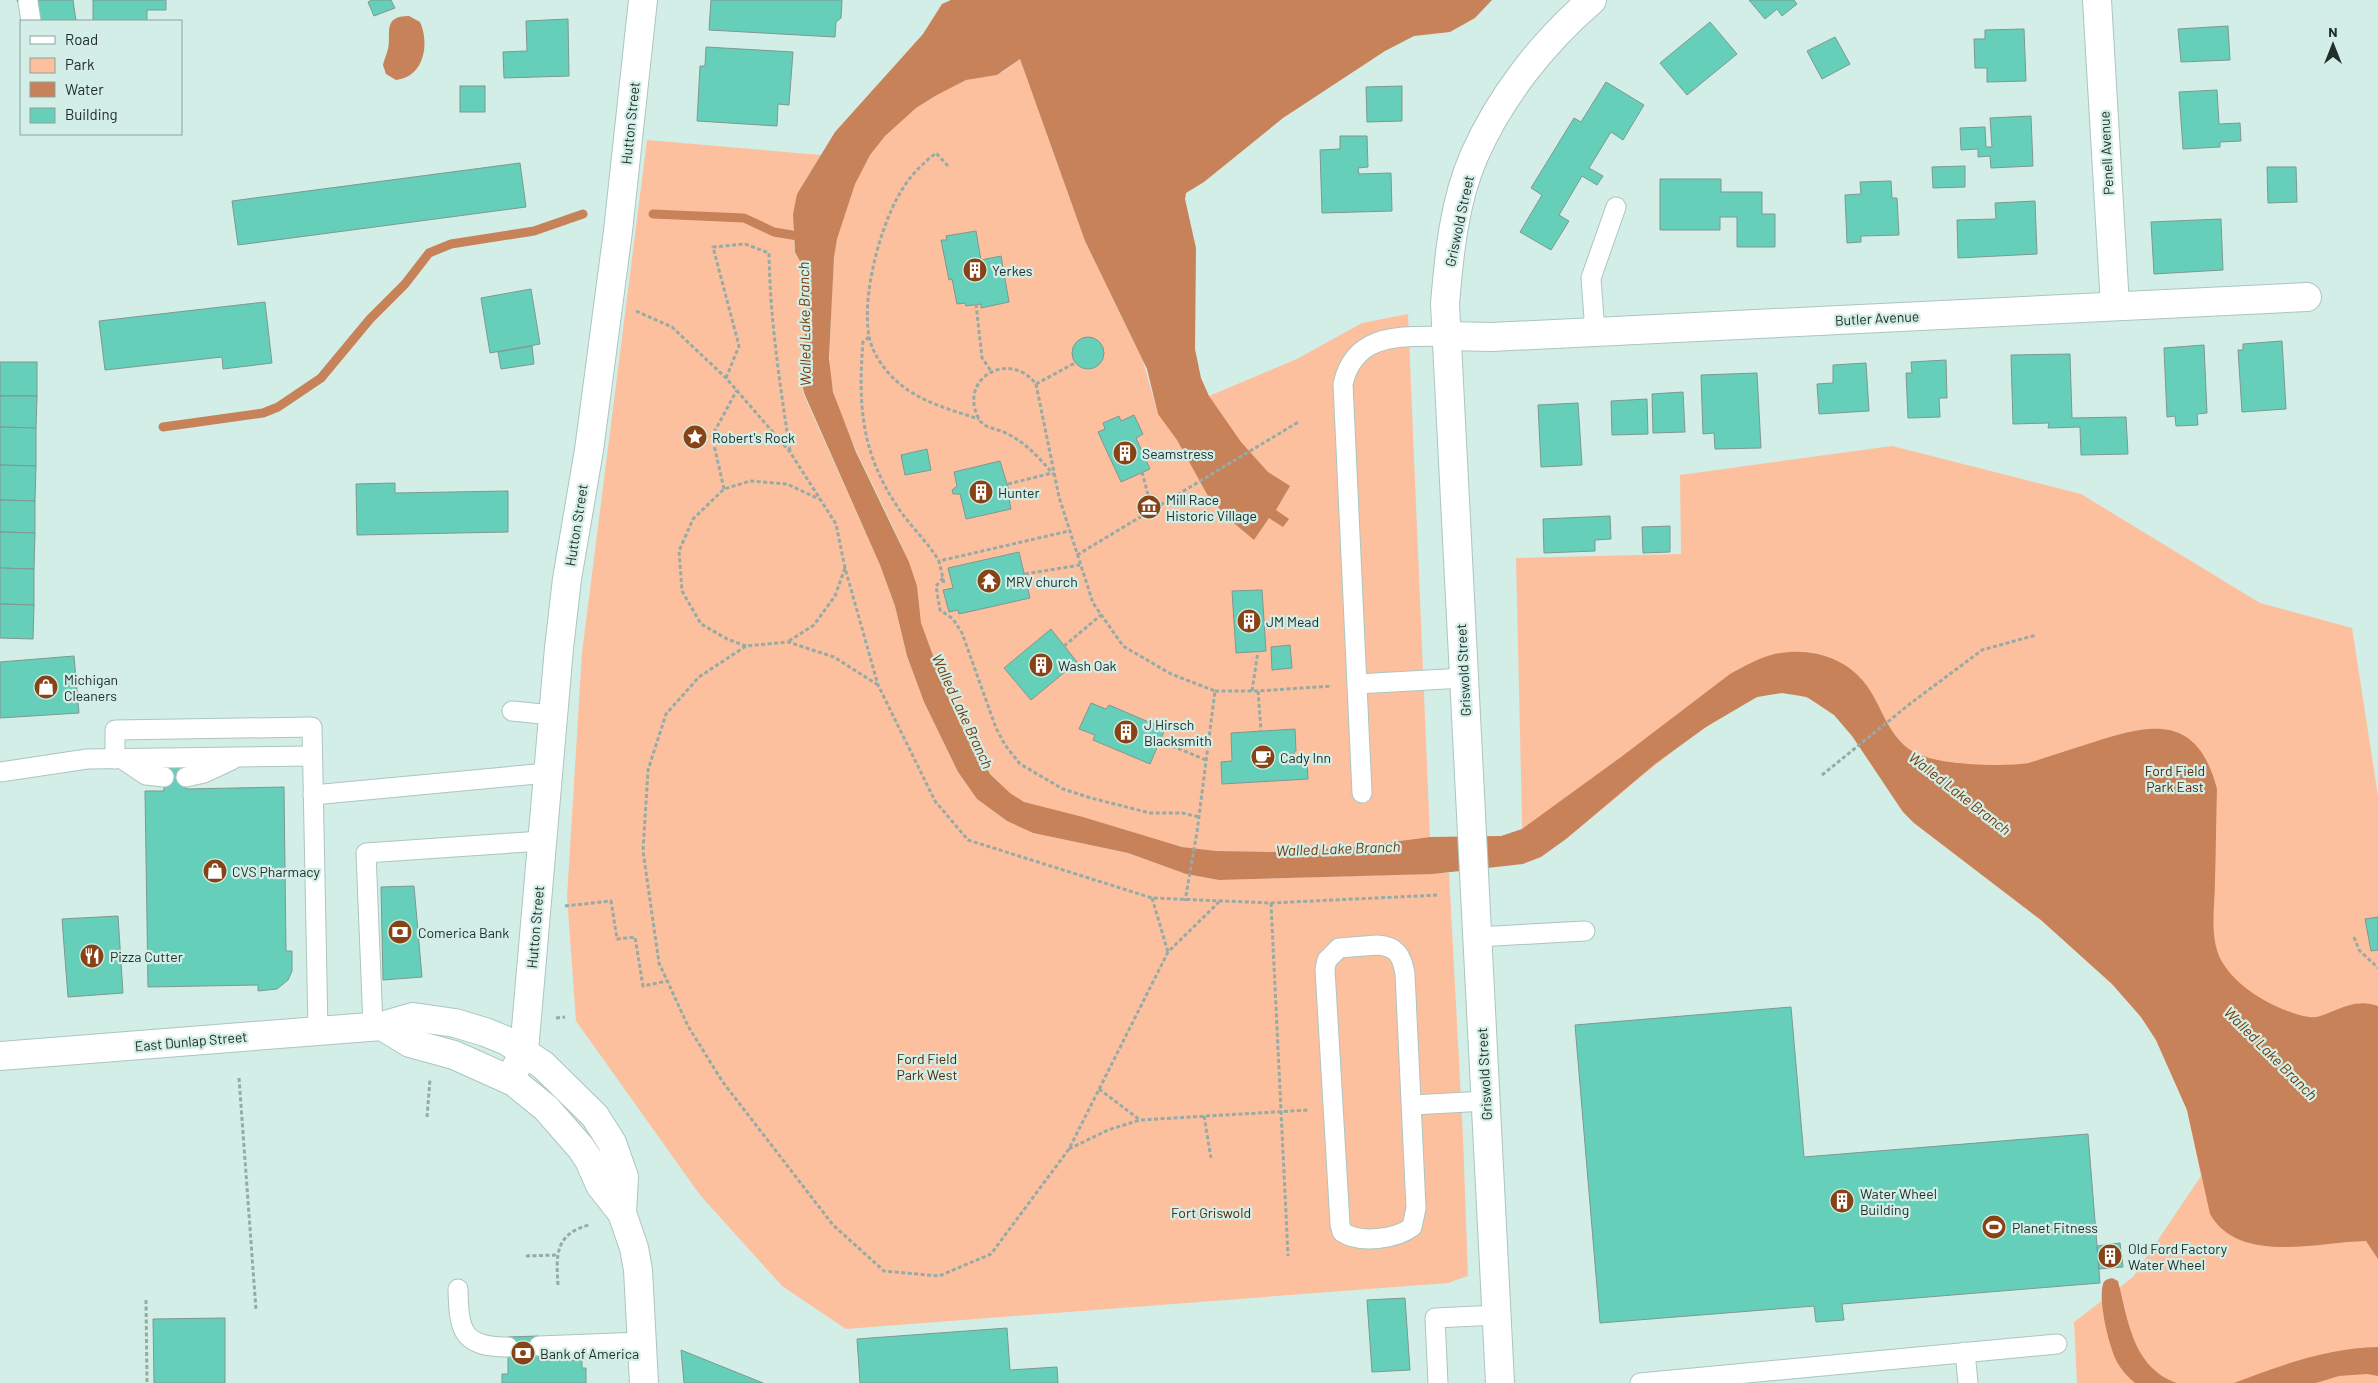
<svg xmlns="http://www.w3.org/2000/svg" width="2378" height="1383" viewBox="0 0 2378 1383" font-family="Barlow,sans-serif">
  <style>
    .green { fill: #fdc09f }
    .water { fill: #c8825a }
    .lines { fill: none; stroke-linecap: round; stroke-linejoin: round }
    .stream { stroke: #c8825a; stroke-width: 9 }
    .building { fill: #66cfb9; stroke: #7e9891 }
    .lane-casing { stroke: #abc6bf; stroke-width: 21 }
    .street-casing { stroke: #abc6bf; stroke-width: 30 }
    .secondary-casing { stroke: #abc6bf; stroke-width: 30 }
    .path { stroke: #95aba5; stroke-width: 3; stroke-dasharray: 4 2.5; stroke-linecap: butt }
    .lane { stroke: #fff; stroke-width: 19 }
    .street { stroke: #fff; stroke-width: 28 }
    .secondary { stroke: #fff; stroke-width: 28 }
    .labels { text-anchor: middle; dominant-baseline: central; stroke-width: 4.5; stroke-linejoin: round; paint-order: stroke }
    .street-label { font-size: 14px; fill: #232e2b; stroke: #d2eee7 }
    .poi-label { font-size: 14px; fill: #232e2b; stroke: #d2eee7; text-anchor: start }
    .park-label { font-size: 14px; fill: #562809; stroke: #d2eee7 }
    .water-label { font-size: 15px; font-style: italic; fill: #783706; stroke: #d2eee7 }
  </style>
  <rect width="100%" height="100%" fill="#d2eee7"/>
  <g class="green">
    <path d="M1020,59L1085,241L1143,361L1158,414L1209,396L1297,359L1362,323L1408,314L1430,837C1354,847 1259,862 1183,847C1151,840 1120,828 1089,819C1068,812 1039,811 1020,800C973,773 937,678 922,627C916,606 917,584 909,563C890,517 865,473 846,427C842,415 835,402 833,390C828,367 830,342 831,319C832,299 832,279 834,260C837,228 853,182 869,155C888,126 933,91 966,80C976,76 988,78 998,74C1006,71 1013,64 1020,59Z"/>
    <path d="M647,140L821,155L797,194L793,235L795,252L808,276L802,383L803,393L880,565L895,606L907,656L924,702L958,772L977,799L1007,821L1033,833L1128,853L1186,874L1219,880L1449,873L1463,1137L1468,1276L1448,1283L846,1329L782,1286L700,1195L576,1021L567,897L582,653Z"/>
    <path d="M1892,446L2081,494L2260,603L2352,628L2378,796V1383H2077L2074,1322L2133,1277L2201,1176L2187,1110L2156,1040L2141,1017L2112,984L2041,920L1914,823C1883,793 1865,740 1833,714C1819,702 1801,693 1782,693C1758,692 1736,707 1717,720C1678,745 1642,776 1606,806C1580,827 1555,851 1523,864L1516,558L1681,554L1680,475Z"/>
  </g>
  <g class="water">
    <path d="M951,0H1492L1475,18L1450,32L1414,36L1385,51L1283,118L1204,182L1186,193L1185,199L1196,248L1195,349L1201,378L1209,396L1241,442L1268,472L1290,486L1276,510L1289,519L1283,527L1269,518L1254,540L1229,519L1208,496L1177,440L1158,414L1147,369L1085,241L1020,59L997,75L966,80L935,96L916,108L885,136L870,155L855,184L837,239L834,258L829,358L833,392L856,452L909,562L917,586L921,623L950,702L969,742L991,775L1010,793L1024,802L1083,817L1182,847L1216,851L1273,852L1354,847L1430,837L1501,836L1522,829L1621,757L1730,674C1743,667 1756,659 1771,655C1806,646 1846,656 1867,686C1882,707 1887,733 1909,749C1931,766 2001,767 2029,763C2050,756 2072,749 2094,742C2155,722 2198,716 2217,789C2216,819 2216,850 2215,881C2215,905 2209,937 2221,960C2237,989 2277,1011 2309,1017C2327,1020 2349,995 2378,1006V1259L2366,1241C2318,1242 2239,1265 2210,1214L2187,1110L2156,1040L2141,1017L2112,984L2041,920L1914,823L1903,812L1852,736L1834,715L1807,697L1782,693L1757,697L1706,727L1655,764L1566,839L1541,857L1523,864L1433,874L1219,880L1186,874L1128,853L1033,833L1007,821L977,799L958,772L924,702L907,656L895,606L880,565L804,393L802,383L808,276L795,252L793,214L797,194L835,132L923,34L942,4Z"/>
    <path d="M409,16L420,22C430,44 424,77 396,80L386,74L383,65C384,59 387,54 388,49C392,35 381,16 409,16Z"/>
    <path d="M2112,1278L2118,1281C2128,1320 2133,1368 2177,1383H2135C2128,1377 2122,1371 2117,1362C2109,1346 2098,1302 2103,1284C2104,1280 2108,1279 2112,1278Z"/>
    <path d="M2378,1347V1376L2367,1374L2339,1376L2316,1383H2234C2281,1365 2328,1348 2378,1347Z"/>
  </g>
  <g class="lines">
    <g class="stream">
      <path d="M653,214L744,218L774,232L804,237"/>
      <path d="M163,427L263,413L278,407L321,378L370,319L405,284L429,253L451,244L534,231L583,214"/>
    </g>
  </g>
  <g class="building">
    <path d="M17,0H73L76,21H36L28,2L18,3Z"/>
    <path d="M93,0H166V10H147V21H93Z"/>
    <path d="M372,0H391L395,8L374,16L368,2Z"/>
    <path d="M711,0H842L841,18L836,22L835,37L709,30Z"/>
    <path d="M1749,0H1794L1797,4L1782,16L1777,9L1765,19Z"/>
    <path d="M568,19L569,76L504,78L503,52L527,51L526,21Z"/>
    <path d="M1710,22L1737,54L1687,95L1660,63Z"/>
    <path d="M2228,26L2230,60L2181,62L2178,29Z"/>
    <path d="M2024,29L2026,81L1987,82V68H1975L1974,39H1985V30Z"/>
    <path d="M1835,37L1850,64L1822,79L1807,51Z"/>
    <path d="M706,47L793,52L789,105L778,104L777,126L697,121L700,66H705Z"/>
    <path d="M1606,82L1644,105L1623,140L1611,132L1589,168L1603,176L1597,185L1582,176L1559,215L1569,221L1551,250L1520,232L1542,195L1531,188L1574,118L1581,122Z"/>
    <rect x="460" y="86" width="25" height="26"/>
    <path d="M1402,86V121L1367,122L1366,87Z"/>
    <path d="M2217,90L2219,124L2240,123L2241,141L2220,142V147L2183,149L2179,92Z"/>
    <path d="M2031,116L2033,166L1991,168L1990,156L1978,157V149L1961,150L1960,128L1985,127L1986,147H1992L1990,118Z"/>
    <path d="M1340,136H1367L1368,167L1358,168L1359,174L1391,173L1392,211L1322,213L1320,150L1340,149Z"/>
    <path d="M520,163L526,207L238,245L232,201Z"/>
    <path d="M1965,166V187L1933,188L1932,167Z"/>
    <path d="M2267,167H2296L2297,202L2268,203Z"/>
    <path d="M1660,179H1721V192H1762V214H1775V247H1737V217H1720V230H1660Z"/>
    <path d="M1891,181L1892,198H1897L1899,235L1861,236V242L1847,243L1845,195L1861,194L1860,182Z"/>
    <path d="M2035,201L2037,254L1958,258L1957,220L1996,219L1995,203Z"/>
    <path d="M2221,219L2223,270L2154,274L2151,222Z"/>
    <path d="M976,231L981,260L1001,256L1009,302L981,308V304L966,306L965,303L957,304L952,279L949,280L941,240H947L946,236Z"/>
    <path d="M531,289L540,344L490,353L481,298Z"/>
    <path d="M265,302L272,363L223,369L222,357L105,370L99,321Z"/>
    <circle cx="1088" cy="353" r="16"/>
    <path d="M2282,341L2286,409L2242,412L2238,350H2243V344Z"/>
    <path d="M2204,345L2207,413L2197,414L2198,425L2176,426L2175,416L2167,417L2164,348Z"/>
    <path d="M532,346L534,364L501,369L498,352Z"/>
    <path d="M2070,354L2072,418L2126,417L2128,454L2081,455L2080,427L2048,428L2049,423L2013,424L2011,355Z"/>
    <path d="M1946,360L1947,398H1939L1940,417L1908,418L1906,373H1912L1911,362Z"/>
    <rect x="0" y="362" width="37" height="34"/>
    <path d="M1866,363L1869,411L1819,414L1817,384L1833,383V365Z"/>
    <path d="M1757,373L1761,448L1715,449L1714,433L1703,434L1701,375Z"/>
    <path d="M1683,392L1685,432L1653,433L1652,394Z"/>
    <path d="M0,396H37L36,428L0,427Z"/>
    <path d="M1647,399L1648,434L1612,435L1611,401Z"/>
    <path d="M1578,403L1582,465L1541,467L1538,405Z"/>
    <path d="M1134,415L1143,434L1136,438L1150,469L1121,482L1098,432L1105,429L1103,423L1119,416L1121,421Z"/>
    <path d="M0,427L36,428V466L0,465Z"/>
    <path d="M927,449L931,470L905,475L901,455Z"/>
    <path d="M1000,461L1011,497L1009,498L1011,509L966,519L960,494H953L952,490L957,486L954,472Z"/>
    <path d="M0,465L36,466L35,501L0,500Z"/>
    <path d="M395,483V493L508,491V532L357,535L356,484Z"/>
    <path d="M0,500L35,501V533L0,532Z"/>
    <path d="M1610,516L1611,539L1595,540V551L1544,553L1543,519Z"/>
    <path d="M1670,526V552L1643,553L1642,527Z"/>
    <path d="M0,532L35,533L34,569L0,568Z"/>
    <path d="M1019,552L1030,598L959,614L958,610L949,612L943,590L953,588L948,568Z"/>
    <path d="M0,568L34,569V605L0,604Z"/>
    <path d="M1262,590L1266,651L1236,653L1232,591Z"/>
    <path d="M0,604L34,605L33,639L0,638Z"/>
    <path d="M1051,629L1077,662L1031,700L1004,668Z"/>
    <path d="M1290,645L1292,668L1272,670L1271,647Z"/>
    <path d="M74,656L79,713L0,718V662Z"/>
    <path d="M1091,703L1106,709L1109,705L1165,729L1150,764L1093,740L1095,735L1079,729Z"/>
    <path d="M1295,729L1296,751H1294V757L1307,756L1308,779L1222,784L1221,762L1232,761L1231,733Z"/>
    <path d="M163,766H185L186,789L284,787L286,951H292V971L288,980L277,989L258,991V985L148,987L145,791H164Z"/>
    <path d="M414,886L422,977L383,980L381,887Z"/>
    <path d="M118,916L123,993L68,997L62,919Z"/>
    <path d="M2378,917V950L2371,951L2365,919Z"/>
    <path d="M1791,1007L1804,1157L2088,1134L2100,1283L1842,1304L1844,1320L1816,1322L1814,1306L1600,1323L1575,1025Z"/>
    <path d="M2120,1243L2123,1267L2099,1269L2097,1246Z"/>
    <path d="M1405,1298L1410,1370L1372,1372L1367,1300Z"/>
    <path d="M225,1318V1383H154L153,1319Z"/>
    <path d="M1007,1328L1010,1370L1057,1367L1058,1383H860L857,1339Z"/>
    <path d="M538,1336L539,1361L582,1360V1368H586V1383H502V1374H508V1337Z"/>
    <path d="M681,1350L763,1383H684Z"/>
  </g>
  <g class="lines">
    <defs>
      <g id="lane">
        <path d="M28,2L31,21"/>
        <path d="M1595,332L1591,278L1616,207"/>
        <path d="M1357,684L1464,678"/>
        <path d="M512,711L552,715"/>
        <path d="M115,759V730L312,727L318,1031"/>
        <path d="M122,759L146,775L164,777"/>
        <path d="M0,772L87,759L312,756"/>
        <path d="M186,777L204,773L232,760"/>
        <path d="M1362,793L1343,384C1355,331 1403,337 1447,336"/>
        <path d="M313,795L547,773"/>
        <path d="M1477,937L1585,931"/>
        <path d="M1377,945C1396,946 1402,955 1405,974L1416,1208L1412,1227C1396,1239 1360,1244 1342,1232L1340,1224L1325,969L1327,960L1339,948Z"/>
        <path d="M373,1026L366,853L541,841"/>
        <path d="M1412,1105L1486,1101"/>
        <path d="M458,1289C459,1330 461,1347 508,1347"/>
        <path d="M539,1346L642,1342"/>
        <path d="M1965,1352L1968,1383"/>
        <path d="M1438,1383L1435,1318L1497,1315"/>
        <path d="M1640,1383L2057,1344"/>
      </g>
      <g id="street">
        <path d="M2097,0L2115,306"/>
        <path d="M1447,336L1492,337L2307,297"/>
        <path d="M382,1026L410,1043L454,1055L514,1082L546,1108L581,1148L589,1160L600,1185L622,1213L634,1248L638,1270L644,1383"/>
        <path d="M0,1056L382,1026L413,1017L455,1023L485,1032L507,1041L543,1065L595,1116L612,1143L624,1177L622,1213"/>
        <path d="M510,1080L524,1051L559,648L567,579L589,450L618,231L643,0"/>
      </g>
      <path id="secondary" d="M1500,1383L1445,304C1449,255 1454,202 1474,156C1500,97 1543,42 1592,0"/>
    </defs>
    <use href="#lane" class="lane-casing"/>
    <use href="#street" class="street-casing"/>
    <use href="#secondary" class="secondary-casing"/>
    <g class="path">
      <path d="M948,166L936,153C927,160 918,168 911,177C883,210 861,293 869,336C871,348 878,360 886,370C909,399 945,408 979,419"/>
      <path d="M976,304L982,358L991,371"/>
      <path d="M636,311L672,327L726,378L790,452L836,524L845,568L878,685L935,801L968,840L1152,898L1271,903L1439,895"/>
      <path d="M869,337L863,342C858,404 861,452 897,506C909,525 927,541 939,561"/>
      <path d="M726,378L739,346L713,247L745,244L769,253C770,320 780,385 790,451"/>
      <path d="M1036,384L1075,363"/>
      <path d="M1142,472L1152,510"/>
      <path d="M1055,476C1039,458 1028,444 1006,433C996,428 985,429 979,419C957,379 1009,349 1036,384L1059,497L1093,603L1123,646L1171,674L1215,691L1197,832L1185,901"/>
      <path d="M1008,484L1052,473"/>
      <path d="M724,489L712,436L737,390"/>
      <path d="M1077,555L1300,421"/>
      <path d="M1025,574L1080,565"/>
      <path d="M943,578L936,586L940,610L953,619L962,633L996,728L1005,745L1020,764L1063,789L1091,798L1150,813H1182L1199,817"/>
      <path d="M944,583L939,561L1069,531"/>
      <path d="M789,641L814,625L835,596L845,568"/>
      <path d="M746,646L727,639L701,624L682,591L679,551L693,519L724,489L750,481L787,484L819,499"/>
      <path d="M1064,646L1101,615"/>
      <path d="M878,685L834,657L788,642L746,646L699,677L666,714L648,770L643,851L659,963L688,1026L722,1081L833,1225L884,1271L939,1276L991,1254L1069,1149L1168,952L1219,902"/>
      <path d="M1215,691H1258L1332,686"/>
      <path d="M1252,691L1258,651"/>
      <path d="M1258,691L1261,731"/>
      <path d="M1160,741L1206,760"/>
      <path d="M1822,775L1911,703L1982,650L2036,635"/>
      <path d="M1152,898L1168,952"/>
      <path d="M1271,903L1288,1256"/>
      <path d="M565,906L611,901L617,939L635,937L643,986L667,981"/>
      <path d="M2354,937L2359,950L2378,968"/>
      <path d="M556,1018L565,1017"/>
      <path d="M239,1078L256,1310"/>
      <path d="M1099,1089L1140,1120"/>
      <path d="M1204,1116L1211,1158"/>
      <path d="M427,1117L430,1079"/>
      <path d="M1069,1149L1108,1130L1140,1120L1309,1110"/>
      <path d="M526,1256L556,1255"/>
      <path d="M558,1285C556,1255 555,1234 589,1225"/>
      <path d="M146,1300L147,1383"/>
    </g>
    <use href="#lane" class="lane"/>
    <use href="#street" class="street"/>
    <use href="#secondary" class="secondary"/>
  </g>
  <defs>
    <symbol id="building-disc" viewBox="-11 -11 22 22"><circle r="9.5" fill="#874316" stroke="#d2eee7"/><path d="M-4-6H4V6H1V3H-1V6H-4ZM-2.5-4.3h1.7v1.8h-1.7ZM.8-4.3h1.7v1.8H.8ZM-2.5-1h1.7V.8h-1.7ZM.8-1h1.7V.8H.8Z" fill="#fff"/></symbol>
    <symbol id="sight-disc" viewBox="-11 -11 22 22"><circle r="9.5" fill="#874316" stroke="#d2eee7"/><path d="M0-6L1.8-2.2L6-1.7L2.9 1.2L3.7 5.4L0 3.3L-3.7 5.4L-2.9 1.2L-6-1.7L-1.8-2.2Z" fill="#fff"/></symbol>
    <symbol id="museum-disc" viewBox="-11 -11 22 22"><circle r="9.5" fill="#874316" stroke="#d2eee7"/><path d="M0-6L6-3V-2H-6V-3ZM-5-1h2V3h-2ZM-1-1h2V3h-2ZM3-1h2V3H3ZM-6 4H6V6H-6Z" fill="#fff"/></symbol>
    <symbol id="temple-disc" viewBox="-11 -11 22 22"><circle r="9.5" fill="#874316" stroke="#d2eee7"/><path d="M0-6L5-2H3V0L6.5 2.5H4V6H1.5V3h-3V6H-4V2.5H-6.5L-3 0V-2H-5Z" fill="#fff"/></symbol>
    <symbol id="shop-disc" viewBox="-11 -11 22 22"><circle r="9.5" fill="#874316" stroke="#d2eee7"/><path d="M-5-2.5h2.3a2.7 3.5 0 0 1 5.4 0H5L5.5 6h-11ZM-1.5-2.5h3a1.5 2.3 0 0 0-3 0Z" fill="#fff"/></symbol>
    <symbol id="cafe-disc" viewBox="-11 -11 22 22"><circle r="9.5" fill="#874316" stroke="#d2eee7"/><path d="M-5.5-4.5H6V0H3Q3 3.5 0 3.5H-2.5Q-5.5 3.5-5.5 0ZM3-3.2v2h1.7v-2ZM-6 4.5H4V6H-6Z" fill="#fff"/></symbol>
    <symbol id="bank-disc" viewBox="-11 -11 22 22"><circle r="9.5" fill="#874316" stroke="#d2eee7"/><path d="M-6-4H6V4H-6ZM0-2.3a2.3 2.3 0 1 0 0 4.6a2.3 2.3 0 1 0 0-4.6Z" fill="#fff"/></symbol>
    <symbol id="restaurant-disc" viewBox="-11 -11 22 22"><circle r="9.5" fill="#874316" stroke="#d2eee7"/><path d="M-5-6h1v4h1v-4h1v4h1v-4h1v5L-1.5 .5V6h-2V.5L-5-1ZM5-6V6H3V1.5H1.5Q1.5-4 5-6Z" fill="#fff"/></symbol>
    <symbol id="stadium-disc" viewBox="-11 -11 22 22"><circle r="9.5" fill="#874316" stroke="#d2eee7"/><path d="M0-5a6.5 5 0 1 0 0 10a6.5 5 0 1 0 0-10ZM-3.5-1.8h7v3.6h-7Z" fill="#fff"/></symbol>
  </defs>
  <g fill-rule="evenodd">
    <use href="#building-disc" x="961" y="256" width="28" height="28"/>
    <use href="#sight-disc" x="681" y="423" width="28" height="28"/>
    <use href="#building-disc" x="1111" y="439" width="28" height="28"/>
    <use href="#building-disc" x="967" y="478" width="28" height="28"/>
    <use href="#museum-disc" x="1135" y="493" width="28" height="28"/>
    <use href="#temple-disc" x="975" y="567" width="28" height="28"/>
    <use href="#building-disc" x="1235" y="607" width="28" height="28"/>
    <use href="#building-disc" x="1027" y="651" width="28" height="28"/>
    <use href="#shop-disc" x="32" y="673" width="28" height="28"/>
    <use href="#building-disc" x="1112" y="718" width="28" height="28"/>
    <use href="#cafe-disc" x="1249" y="743" width="28" height="28"/>
    <use href="#shop-disc" x="201" y="857" width="28" height="28"/>
    <use href="#bank-disc" x="386" y="918" width="28" height="28"/>
    <use href="#restaurant-disc" x="78" y="942" width="28" height="28"/>
    <use href="#building-disc" x="1828" y="1187" width="28" height="28"/>
    <use href="#stadium-disc" x="1980" y="1213" width="28" height="28"/>
    <use href="#building-disc" x="2096" y="1242" width="28" height="28"/>
    <use href="#bank-disc" x="509" y="1339" width="28" height="28"/>
  </g>
  <g class="labels">
    <g class="street-label">
      <text transform="translate(630 123) rotate(-84)">Hutton Street</text>
      <text transform="translate(2106 153) rotate(-93)">Penell Avenue</text>
      <text transform="translate(1459 221) rotate(-78)">Griswold Street</text>
      <text transform="translate(1877 318) rotate(-3)">Butler Avenue</text>
      <text transform="translate(576 525) rotate(-81)">Hutton Street</text>
      <text transform="translate(1463 670) rotate(-93)">Griswold Street</text>
      <text transform="translate(535 927) rotate(-85)">Hutton Street</text>
      <text transform="translate(191 1041) rotate(-5)">East Dunlap Street</text>
      <text transform="translate(1484 1074) rotate(-93)">Griswold Street</text>
    </g>
    <g class="poi-label">
      <text x="992" y="270">Yerkes</text>
      <text x="712" y="437">Robert's Rock</text>
      <text x="1142" y="453">Seamstress</text>
      <text x="998" y="492">Hunter</text>
      <text x="1166" y="499">Mill Race<tspan x="1166" dy="16">Historic Village</tspan></text>
      <text x="1006" y="581">MRV church</text>
      <text x="1266" y="621">JM Mead</text>
      <text x="1058" y="665">Wash Oak</text>
      <text x="64" y="679">Michigan<tspan x="64" dy="16">Cleaners</tspan></text>
      <text x="1144" y="724">J Hirsch<tspan x="1144" dy="16">Blacksmith</tspan></text>
      <text x="1280" y="757">Cady Inn</text>
      <text x="232" y="871">CVS Pharmacy</text>
      <text x="418" y="932">Comerica Bank</text>
      <text x="110" y="956">Pizza Cutter</text>
      <text x="1860" y="1193">Water Wheel<tspan x="1860" dy="16">Building</tspan></text>
      <text x="2012" y="1227">Planet Fitness</text>
      <text x="2128" y="1248">Old Ford Factory<tspan x="2128" dy="16">Water Wheel</tspan></text>
      <text x="540" y="1353">Bank of America</text>
    </g>
    <g class="park-label">
      <text x="2175" y="770">Ford Field<tspan x="2175" dy="16">Park East</tspan></text>
      <text x="927" y="1058">Ford Field<tspan x="927" dy="16">Park West</tspan></text>
      <text x="1211" y="1212">Fort Griswold</text>
    </g>
    <g class="water-label">
      <text transform="translate(804 324) rotate(-91)">Walled Lake Branch</text>
      <text transform="translate(963 711) rotate(65)">Walled Lake Branch</text>
      <text transform="translate(1960 793) rotate(38)">Walled Lake Branch</text>
      <text transform="translate(1338 848) rotate(-2)">Walled Lake Branch</text>
      <text transform="translate(2271 1053) rotate(45)">Walled Lake Branch</text>
    </g>
  </g>
  <rect x="20" y="20" width="162" height="115" fill="#d2eee7" stroke="#8ca19c"/>
  <rect x="30" y="36" width="25" height="8" fill="#ffffff" stroke="#8ca19c"/>
  <text x="65" y="45" font-size="15" fill="#232e2b">Road</text>
  <rect x="30" y="58" width="25" height="15" fill="#fdc09f" stroke="#8ca19c"/>
  <text x="65" y="70" font-size="15" fill="#232e2b">Park</text>
  <rect x="30" y="82" width="25" height="15" fill="#c8825a" stroke="#8ca19c"/>
  <text x="65" y="95" font-size="15" fill="#232e2b">Water</text>
  <rect x="30" y="108" width="25" height="15" fill="#66cfb9" stroke="#8ca19c"/>
  <text x="65" y="120" font-size="15" fill="#232e2b">Building</text>
  <g transform="translate(2333 45)" stroke="#d2eee7" stroke-width="4" paint-order="stroke">
  <path d="M0-4L9 19L0 12L-9 19Z" fill="#232e2b"/>
  <text y="-8" font-size="14" font-weight="bold" text-anchor="middle" fill="#232e2b">N</text>
  </g>
</svg>
